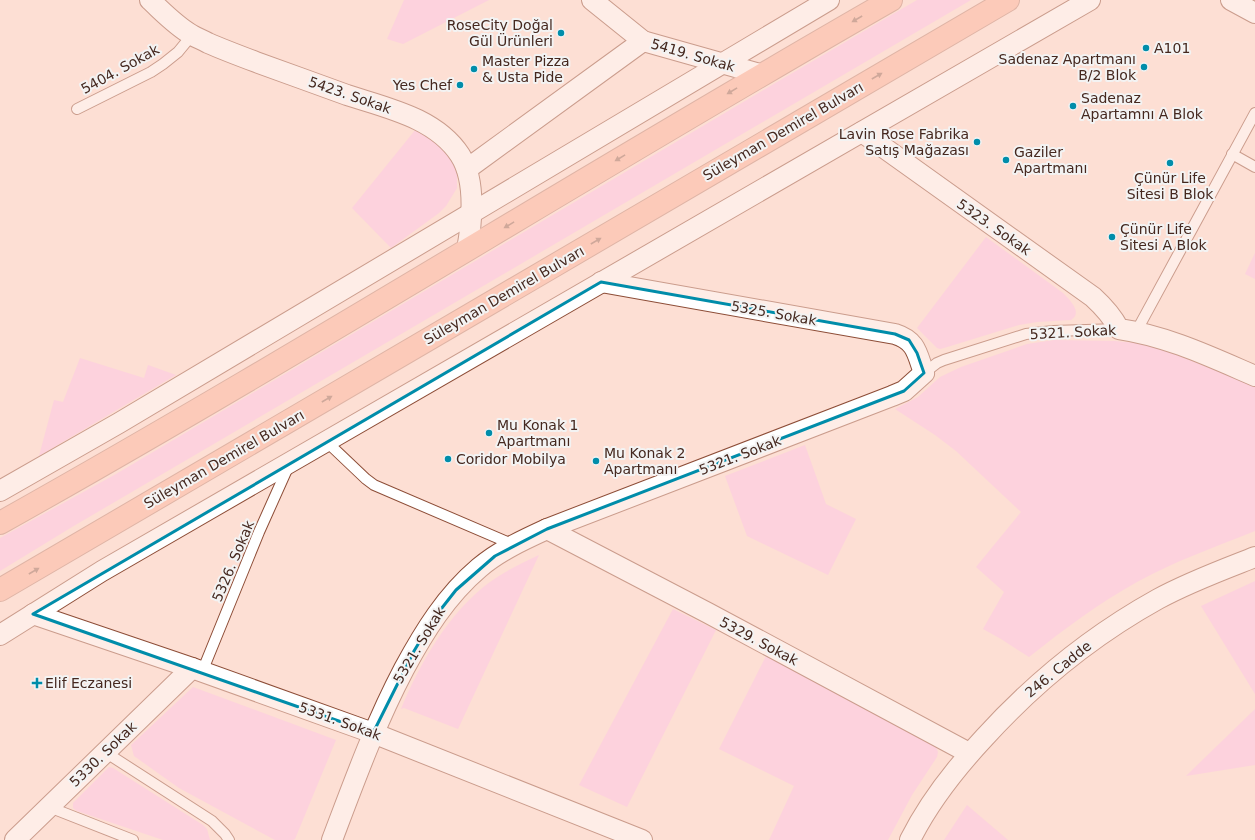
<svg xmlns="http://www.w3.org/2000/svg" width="1255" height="840" viewBox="0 0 1255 840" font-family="'DejaVu Sans',sans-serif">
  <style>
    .green { fill: #fdc3e9 }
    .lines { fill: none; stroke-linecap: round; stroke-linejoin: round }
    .lane-casing { stroke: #8d4d37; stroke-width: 12 }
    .street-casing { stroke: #8d4d37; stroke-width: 22 }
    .highway-casing { stroke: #bb826f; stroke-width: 24 }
    .lane { stroke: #fff; stroke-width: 10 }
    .street { stroke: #fff; stroke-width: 20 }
    .highway { stroke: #fbb29a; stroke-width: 22 }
    .oneway { fill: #976656 }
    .marked { fill: none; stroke: #008daa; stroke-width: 3; stroke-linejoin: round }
    .poi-dot { fill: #008daa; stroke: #f3f3f3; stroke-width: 1.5 }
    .labels { text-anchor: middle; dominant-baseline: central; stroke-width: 4; stroke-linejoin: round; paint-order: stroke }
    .poi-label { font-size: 14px; fill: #45281f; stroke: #f3f3f3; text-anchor: start }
    .street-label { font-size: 14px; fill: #45281f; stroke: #f3f3f3 }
  </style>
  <rect width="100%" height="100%" fill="#fddfd4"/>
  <g class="green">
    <path d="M404,0H489L403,44L387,39Z"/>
    <path d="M917,0H971L72,527L0,571V538L116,474L772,85Z"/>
    <path d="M416,129L434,139L453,161L457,175V188L446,206L439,213L391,248L352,208Z"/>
    <path d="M986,237L1063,293C1070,300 1083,313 1071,320L1037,322L1019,325L944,348L940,349L937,348L917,328Z"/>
    <path d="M1255,253V279L1245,274Z"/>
    <path d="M1054,340L1115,341L1145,344L1169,352L1243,381L1255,387V531C1215,547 1175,561 1137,582C1099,603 1063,630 1029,657L1001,639L983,629L1004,592L976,567L1021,512L956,451L935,435L895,409L918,397L940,377L961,367L1027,344Z"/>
    <path d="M80,358L144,378L148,365L176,375L39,456L54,400L63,402Z"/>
    <path d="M805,445L826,504L856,519L828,575L747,536L725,476Z"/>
    <path d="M539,555L458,729L404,708L401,709C420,663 449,612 490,582C505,571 522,563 539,555Z"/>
    <path d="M1255,581V694L1201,606Z"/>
    <path d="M673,609L716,630L627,807L579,785Z"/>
    <path d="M766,656L931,743L936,747L938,752L937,757L912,795L888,840H769L794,786L719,749Z"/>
    <path d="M193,687L336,740L295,839L293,840H275L179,788L134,756L131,745Z"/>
    <path d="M1255,709V765L1186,776Z"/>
    <path d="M109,767L113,768L203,825L207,829L210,840H163L77,811L73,808V803Z"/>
    <path d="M967,805L1008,840H944Z"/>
  </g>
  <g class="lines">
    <defs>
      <g id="lane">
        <path d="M77,109L151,72L163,64L178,52L192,35"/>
        <path d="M1232,154L1255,167"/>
        <path d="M1136,332L1255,113"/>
        <path d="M924,373L937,363L944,360L1026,334L1053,331L1119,329"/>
        <path d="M326,441L366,479L374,485L514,545"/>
        <path d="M202,672L259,532L289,465"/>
        <path d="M105,752L212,821L225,834L229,840"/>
        <path d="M49,807L133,840"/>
      </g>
      <g id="street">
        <path d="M150,0C163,12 176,26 192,35C197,38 203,40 208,43C224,50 240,56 256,62C286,73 317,84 347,95C387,108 436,118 460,155C476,180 472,222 467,250"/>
        <path d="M592,0L643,41L760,74"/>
        <path d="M1231,0L1255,13"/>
        <path d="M862,132L1093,297C1104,307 1112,316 1119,329C1167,336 1211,357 1255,376"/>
        <path d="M467,169L643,41"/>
        <path d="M0,491L119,423L829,0"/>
        <path d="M547,529L708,613L969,753"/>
        <path d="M33,614L192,668L373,733L642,840"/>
        <path d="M0,635L102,571L1090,0"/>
        <path d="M15,840L192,668"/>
        <path d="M332,840C354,782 375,724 404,669C424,632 446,596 479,568C499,551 523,540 547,529L892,396L904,391L924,373C917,354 917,341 895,334L601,282"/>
        <path d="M910,840C929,802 955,769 984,738C1034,683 1093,635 1158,599C1189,582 1222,570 1255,557"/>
      </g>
      <g id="highway">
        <path d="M0,523C300,355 592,171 891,0"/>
        <path d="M0,590L1008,0"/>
      </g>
    </defs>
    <use href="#lane" class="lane-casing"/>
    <use href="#street" class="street-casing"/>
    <use href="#highway" class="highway-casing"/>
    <use href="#lane" class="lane"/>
    <use href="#street" class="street"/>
    <use href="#highway" class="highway"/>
  </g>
  <defs><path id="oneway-solid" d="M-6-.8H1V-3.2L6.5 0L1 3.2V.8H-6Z"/></defs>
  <g class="oneway">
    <use href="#oneway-solid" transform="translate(857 19) rotate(150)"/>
    <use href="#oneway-solid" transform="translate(877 76) rotate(-30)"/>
    <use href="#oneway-solid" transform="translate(732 91) rotate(149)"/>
    <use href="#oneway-solid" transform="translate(620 158) rotate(149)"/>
    <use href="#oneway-solid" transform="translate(509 225) rotate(149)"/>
    <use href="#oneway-solid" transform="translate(596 241) rotate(-30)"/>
    <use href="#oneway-solid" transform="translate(327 399) rotate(-30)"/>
    <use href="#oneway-solid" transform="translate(34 571) rotate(-30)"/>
  </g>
  <path d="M0 0H1255V840H0ZM601,282L895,334L909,340L917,353L924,373L904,391L547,529L495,556L456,590L434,618L414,651L373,733L33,614Z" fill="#fddfd4" fill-opacity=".55" fill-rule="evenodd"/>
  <path class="marked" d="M601,282L895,334L909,340L917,353L924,373L904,391L547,529L495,556L456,590L434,618L414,651L373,733L33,614Z"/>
  <g class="poi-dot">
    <circle cx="561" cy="33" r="4"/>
    <circle cx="1146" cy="48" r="4"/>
    <circle cx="1144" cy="67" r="4"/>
    <circle cx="474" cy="69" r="4"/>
    <circle cx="460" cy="85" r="4"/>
    <circle cx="1073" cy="106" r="4"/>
    <circle cx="977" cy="142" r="4"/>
    <circle cx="1006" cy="160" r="4"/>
    <circle cx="1170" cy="163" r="4"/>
    <circle cx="1112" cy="237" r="4"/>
    <circle cx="489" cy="433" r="4"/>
    <circle cx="448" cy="459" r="4"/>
    <circle cx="596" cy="461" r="4"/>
    <path d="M35 677h4v4h4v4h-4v4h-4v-4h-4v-4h4z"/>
  </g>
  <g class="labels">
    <g class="poi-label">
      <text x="553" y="25" text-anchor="end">RoseCity Doğal<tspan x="553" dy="16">Gül Ürünleri</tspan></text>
      <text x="1154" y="48">A101</text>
      <text x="1136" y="59" text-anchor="end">Sadenaz Apartmanı<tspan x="1136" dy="16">B/2 Blok</tspan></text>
      <text x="482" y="61">Master Pizza<tspan x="482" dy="16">&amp; Usta Pide</tspan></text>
      <text x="452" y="85" text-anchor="end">Yes Chef</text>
      <text x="1081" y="98">Sadenaz<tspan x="1081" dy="16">Apartamnı A Blok</tspan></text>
      <text x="969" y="134" text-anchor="end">Lavin Rose Fabrika<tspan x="969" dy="16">Satış Mağazası</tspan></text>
      <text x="1014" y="152">Gaziler<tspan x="1014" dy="16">Apartmanı</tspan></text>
      <text x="1170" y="178" text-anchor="middle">Çünür Life<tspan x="1170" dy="16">Sitesi B Blok</tspan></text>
      <text x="1120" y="229">Çünür Life<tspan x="1120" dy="16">Sitesi A Blok</tspan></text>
      <text x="497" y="425">Mu Konak 1<tspan x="497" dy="16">Apartmanı</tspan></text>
      <text x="604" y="453">Mu Konak 2<tspan x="604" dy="16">Apartmanı</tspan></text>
      <text x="456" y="459">Coridor Mobilya</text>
      <text x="45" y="683">Elif Eczanesi</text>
    </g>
    <g class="street-label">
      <text transform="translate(693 55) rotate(16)">5419. Sokak</text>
      <text transform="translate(120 69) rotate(-29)">5404. Sokak</text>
      <text transform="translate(350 95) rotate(19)">5423. Sokak</text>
      <text transform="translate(783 131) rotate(-30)">Süleyman Demirel Bulvarı</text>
      <text transform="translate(994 227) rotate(35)">5323. Sokak</text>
      <text transform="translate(504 295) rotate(-30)">Süleyman Demirel Bulvarı</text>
      <text transform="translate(774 313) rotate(10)">5325. Sokak</text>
      <text transform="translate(1073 332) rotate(-3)">5321. Sokak</text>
      <text transform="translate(740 455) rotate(-21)">5321. Sokak</text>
      <text transform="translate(224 459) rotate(-30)">Süleyman Demirel Bulvarı</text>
      <text transform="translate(233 561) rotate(-67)">5326. Sokak</text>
      <text transform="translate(759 641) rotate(28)">5329. Sokak</text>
      <text transform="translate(419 645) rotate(-59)">5321. Sokak</text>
      <text transform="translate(1058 669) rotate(-39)">246. Cadde</text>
      <text transform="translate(340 721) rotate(20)">5331. Sokak</text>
      <text transform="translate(103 754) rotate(-44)">5330. Sokak</text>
    </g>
  </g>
</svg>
